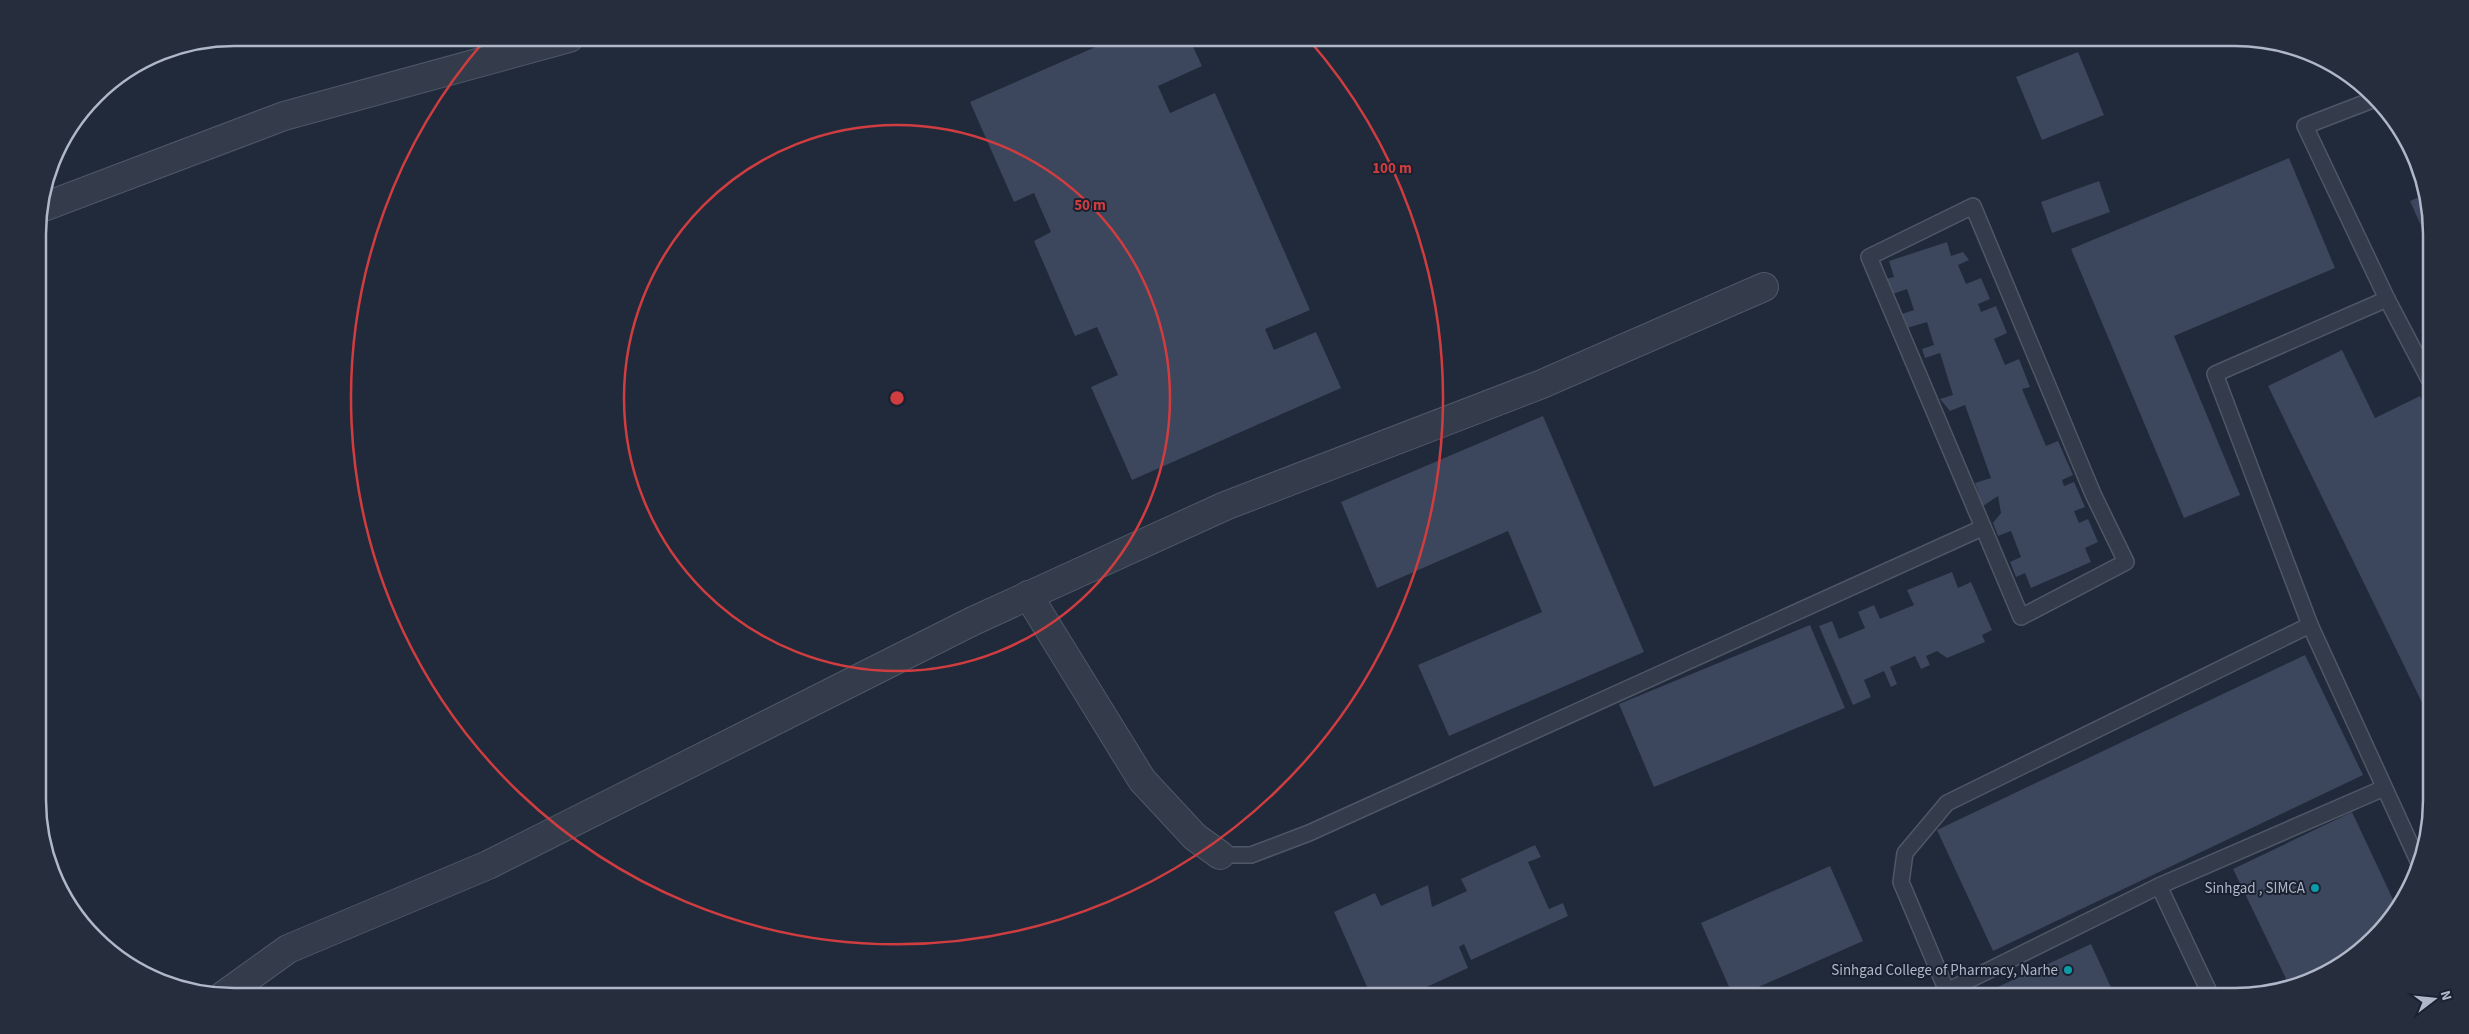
<svg xmlns="http://www.w3.org/2000/svg" width="2469" height="1034" viewBox="0 0 2469 1034" font-family="'Source Sans 3',sans-serif">
  <style>
    .building { fill: #3c465c }
    .lines { fill: none; stroke-linecap: round; stroke-linejoin: round }
    .lane-casing { stroke: #4f5766; stroke-width: 18 }
    .street-casing { stroke: #4f5766; stroke-width: 30 }
    .lane { stroke: #343c4c; stroke-width: 15 }
    .street { stroke: #343c4c; stroke-width: 28 }
    .ring { fill: none; stroke: #d03d40; stroke-width: 2.5 }
    .culture-dot { fill: #0f9aa8; stroke: #1a2130; stroke-width: 2 }
    .labels { text-anchor: middle; dominant-baseline: central; stroke-width: 4; stroke-linejoin: round; paint-order: stroke }
    .poi-label { font-size: 15px; fill: #afb7c8; stroke: #1a2130; text-anchor: end }
    .rim { fill: none; stroke: #afb7c8; stroke-width: 2.5 }
    .centre { fill: #d03d40; stroke: #1a2130; stroke-width: 2.5 }
    .ring-label { font-size: 15px; text-anchor: middle; font-weight: bold; fill: #d03d40; stroke: #1a2130; stroke-width: 4; stroke-linejoin: round; paint-order: stroke }
  </style>
  <rect width="100%" height="100%" fill="#202a3b"/>
  <g class="building">
    <path d="M1116,38H1189L1202,66L1158,86L1170,113L1215,93L1310,310L1265,329L1274,350L1316,332L1341,388L1132,480L1091,387L1118,375L1097,327L1075,336L1034,241L1051,232L1034,193L1014,202L970,102Z"/>
    <path d="M2078,52L2104,115L2042,140L2016,77Z"/>
    <path d="M2289,158L2335,268L2174,336L2240,495L2184,518L2071,249Z"/>
    <path d="M2099,181L2110,212L2052,233L2041,202Z"/>
    <path d="M2426,194L2430,209V246L2410,201Z"/>
    <path d="M1947,242L1951,256L1963,252L1969,260L1958,265L1966,284L1981,278L1990,299L1978,304L1981,312L1996,306L2007,333L1994,339L2005,365L2019,359L2030,387L2022,389L2046,446L2058,441L2073,475L2062,480L2064,486L2074,482L2085,507L2074,511L2079,523L2088,519L2098,542L2085,548L2091,562L2031,588L2025,573L2016,577L2010,562L2021,557L2011,531L1998,536L1993,523L2001,513L1998,496L1983,506L1975,483L1991,478L1965,405L1950,411L1940,399L1953,395L1940,353L1925,358L1922,349L1934,345L1927,322L1907,328L1902,314L1914,310L1907,289L1890,295L1885,279L1894,277L1889,261Z"/>
    <path d="M2342,350L2375,418L2420,396L2430,418L2431,721L2268,386Z"/>
    <path d="M1543,416L1644,652L1449,736L1418,665L1542,612L1508,531L1377,588L1341,502Z"/>
    <path d="M1952,572L1958,588L1971,582L1992,630L1982,635L1985,642L1947,658L1937,651L1926,656L1930,665L1921,669L1915,656L1890,667L1897,684L1891,687L1884,671L1864,680L1871,697L1853,705L1819,626L1832,621L1839,639L1865,628L1858,612L1874,605L1880,619L1914,605L1907,590Z"/>
    <path d="M1810,625L1845,708L1654,787L1619,704Z"/>
    <path d="M2305,655L2363,775L1993,951L1937,830Z"/>
    <path d="M2352,812L2397,908L2391,920L2344,963L2298,986L2290,987L2233,869Z"/>
    <path d="M1535,845L1541,857L1528,862L1549,909L1563,903L1568,916L1471,960L1464,944L1459,947L1468,968L1407,996H1371L1334,912L1375,893L1381,906L1428,885L1432,907L1467,891L1461,879Z"/>
    <path d="M1830,866L1863,941L1738,996H1733L1701,923Z"/>
    <path d="M2091,944L2115,996H1978Z"/>
  </g>
  <g class="lines">
    <defs>
      <g id="lane">
        <path d="M1973,206L2093,494L2126,562L2021,617L1869,257Z"/>
        <path d="M2387,299L2430,381"/>
        <path d="M2310,625L2215,374L2387,299L2305,126L2375,99"/>
        <path d="M1220,855H1251L1309,833L1982,528"/>
        <path d="M1947,991L2159,886"/>
        <path d="M1949,996L1901,882L1905,853L1947,803L2310,625L2419,863"/>
        <path d="M2211,996L2159,886L2384,788"/>
      </g>
      <g id="street">
        <path d="M41,208L284,116L569,38"/>
        <path d="M1028,595L1142,780L1195,837L1220,855"/>
        <path d="M224,995L288,949L488,865L973,621L1225,506L1542,384L1764,287"/>
      </g>
    </defs>
    <use href="#lane" class="lane-casing"/>
    <use href="#street" class="street-casing"/>
    <use href="#lane" class="lane"/>
    <use href="#street" class="street"/>
  </g>
  <g class="ring">
    <circle cx="897" cy="398" r="273"/>
    <path d="M1309 40A546 546 0 1 1 485 40"/>
  </g>
  <g class="culture-dot">
    <circle cx="2315" cy="888" r="5"/>
    <circle cx="2068" cy="970" r="5"/>
  </g>
  <g class="labels">
    <g class="poi-label">
      <text x="2305" y="888">Sinhgad , SIMCA</text>
      <text x="2058" y="970">Sinhgad College of Pharmacy, Narhe</text>
    </g>
  </g>
  <path d="M0 0H2469V1034H0ZM234 46H2235A188 188 0 0 1 2423 234V800A188 188 0 0 1 2235 988H234A188 188 0 0 1 46 800V234A188 188 0 0 1 234 46Z" fill="#262d3c" fill-rule="evenodd"/>
  <path class="rim" d="M234 46H2235A188 188 0 0 1 2423 234V800A188 188 0 0 1 2235 988H234A188 188 0 0 1 46 800V234A188 188 0 0 1 234 46Z"/>
  <circle cx="897" cy="398" r="8" class="centre"/>
  <g class="ring-label">
    <text x="1392" y="173">100 m</text>
    <text x="1090" y="210">50 m</text>
  </g>
  <g transform="translate(2434 999) rotate(74)" stroke="#1a2130" stroke-width="4" paint-order="stroke">
  <path d="M0-4L9 19L0 12L-9 19Z" fill="#afb7c8"/>
  <text y="-8" font-size="14" font-weight="bold" text-anchor="middle" fill="#afb7c8">N</text>
  </g>
</svg>
